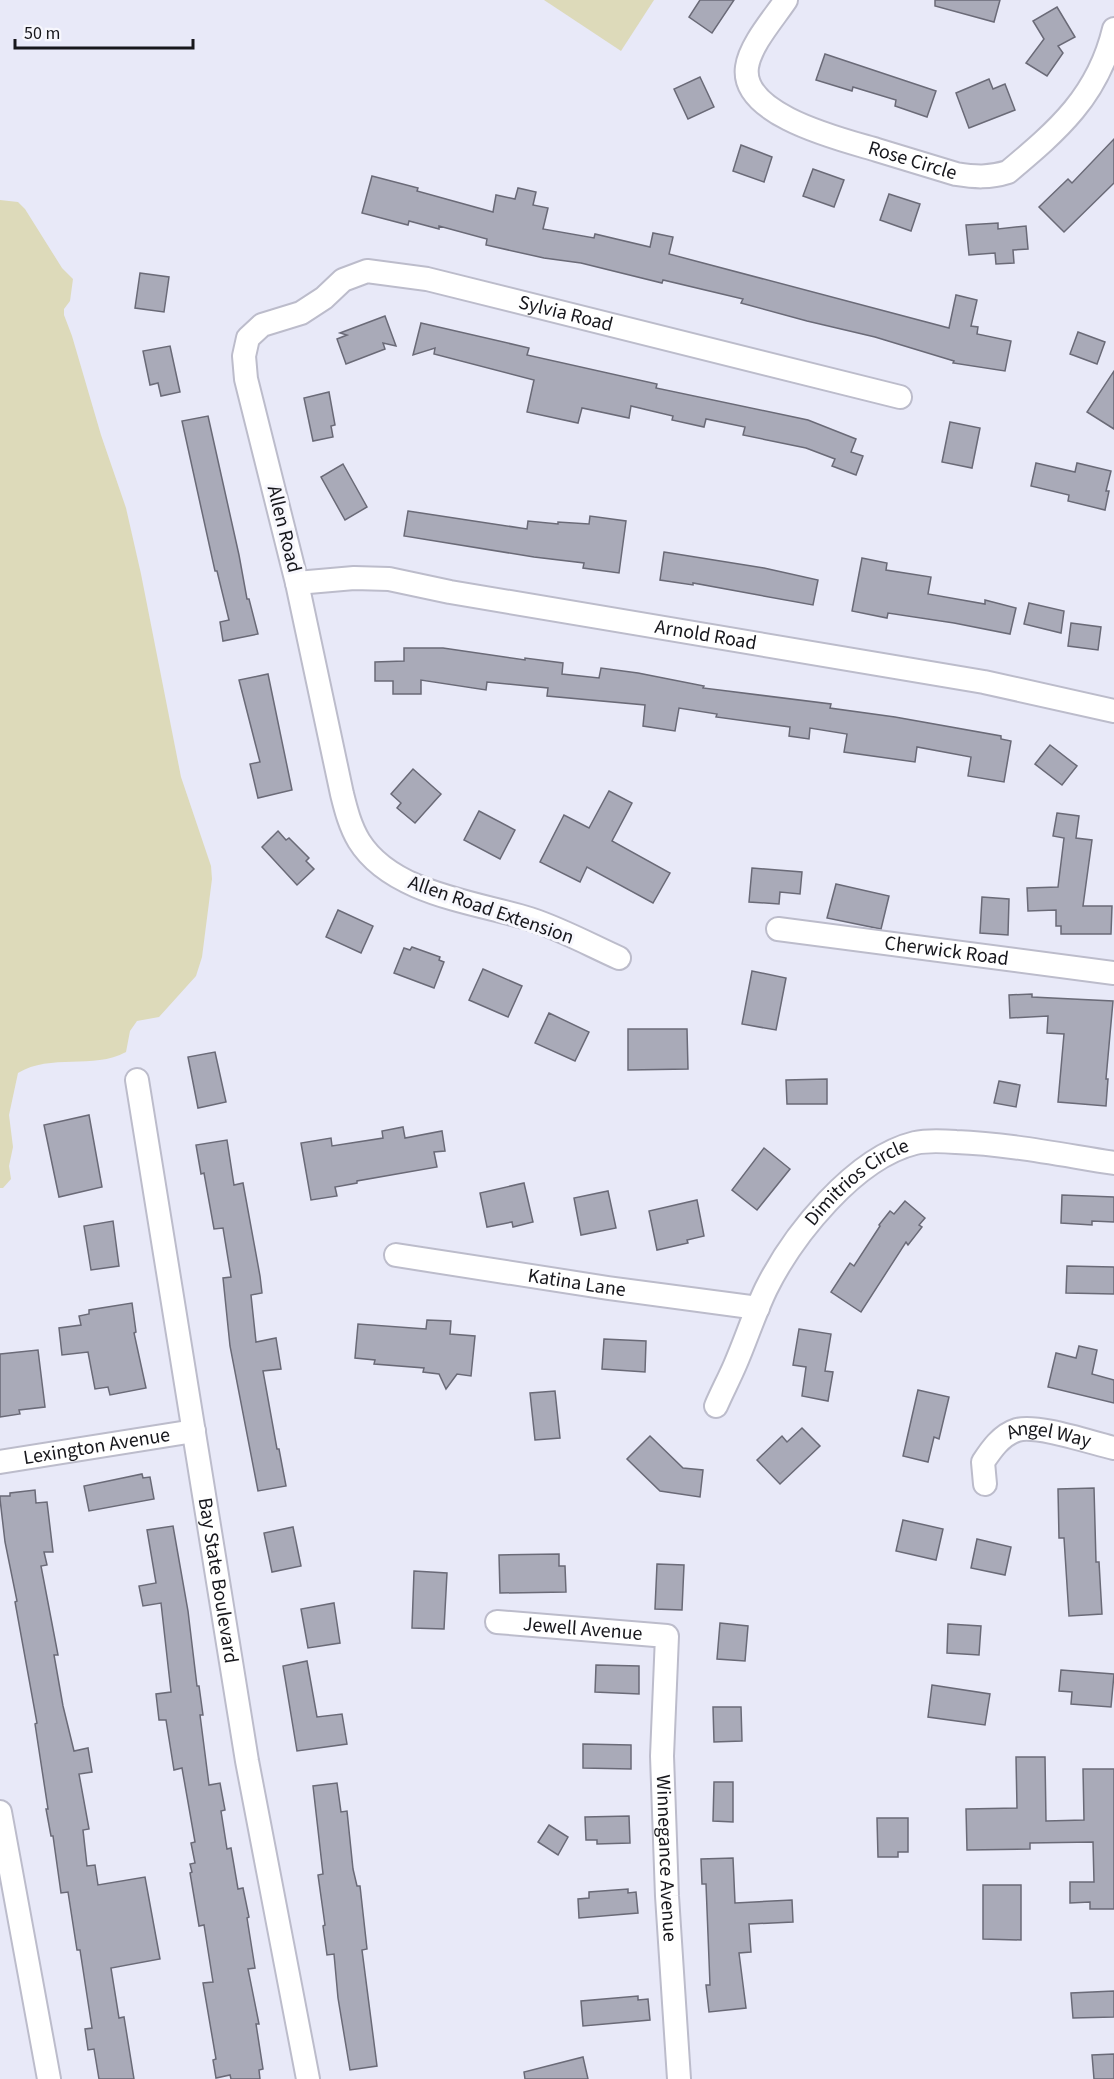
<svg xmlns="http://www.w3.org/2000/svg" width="1114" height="2079" viewBox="0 0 1114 2079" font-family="'Source Sans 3',sans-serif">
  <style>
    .green { fill: #dddaba }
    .building { fill: #a9aab8; stroke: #6a6a77; stroke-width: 1.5 }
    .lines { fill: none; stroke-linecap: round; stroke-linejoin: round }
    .minor-casing { stroke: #bcbccb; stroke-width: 26 }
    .minor { stroke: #fff; stroke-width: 22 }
    .labels { text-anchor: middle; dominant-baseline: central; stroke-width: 6; stroke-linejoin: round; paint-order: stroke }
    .street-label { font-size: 20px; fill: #17171c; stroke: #f7f7fd }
  </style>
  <rect width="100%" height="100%" fill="#e8e9f8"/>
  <g class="green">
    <path d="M544,0H654L621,51Z"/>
    <path d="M0,200L18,202L25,209L62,268L73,279L70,301L64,309V315L72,336L101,435L126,508L141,574L181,777L211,866L212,879L202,957L196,976L159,1017L137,1021L130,1031L126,1052C93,1070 51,1053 18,1073L9,1115L13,1147L9,1166L11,1179L3,1188H0Z"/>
  </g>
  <g class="building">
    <path d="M700,0H734L712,33L689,17Z"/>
    <path d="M935,0H1000L994,22L935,6Z"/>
    <path d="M1057,7L1075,37L1058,46L1063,53L1047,76L1026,63L1044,39L1033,21Z"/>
    <path d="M825,54L936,91L927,117L895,106L896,100L853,87L852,91L816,80Z"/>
    <path d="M700,77L714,107L688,119L674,89Z"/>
    <path d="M989,79L993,89L1005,84L1015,110L969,128L956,93Z"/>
    <path d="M1114,139V183L1064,232L1039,207L1068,179L1072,183Z"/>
    <path d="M741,145L772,157L764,182L733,171Z"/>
    <path d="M813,169L844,180L834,207L803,196Z"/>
    <path d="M372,176L418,188L417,191L493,212L496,195L515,199L518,188L536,192L533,205L548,208L543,229L594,238L595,234L650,247L653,233L673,237L669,254L949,328L956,295L977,300L971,326L978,327L977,334L1011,341L1005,371L953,363L954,361L875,337L807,321L741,303L743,299L663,280L662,283L581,263L544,258L486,245L487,239L439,226V229L409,221L408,225L362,213Z"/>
    <path d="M889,194L920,204L911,231L880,220Z"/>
    <path d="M998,223V229L1026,226L1028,249L1013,250L1014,263L996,264L995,253L969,255L966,225Z"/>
    <path d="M140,273L169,277L164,312L135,308Z"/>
    <path d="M385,316L396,346L383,343L385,349L346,364L337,339L347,335L340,333Z"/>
    <path d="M421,323L529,348L527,355L657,384L656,388L808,420L856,439L851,452L863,456L856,475L832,466L835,459L806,448L743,435L745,427L706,419L704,427L672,420L673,416L631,406L629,418L582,408L578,423L527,412L534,380L434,354L435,348L413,355Z"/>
    <path d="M1078,332L1105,342L1097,364L1070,354Z"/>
    <path d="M170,346L180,392L161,396L158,383L150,385L143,351Z"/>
    <path d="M1114,371V429L1087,412Z"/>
    <path d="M329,392L335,425L331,426L333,437L313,441L304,398Z"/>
    <path d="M208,416L239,555L247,599H249L258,634L223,641L220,622L229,620L217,571H215L182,421Z"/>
    <path d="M950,422L980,428L972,468L942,462Z"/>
    <path d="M1036,463L1075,472L1077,463L1111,471L1106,491H1109L1105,510L1068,501L1069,495L1031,486Z"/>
    <path d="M343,464L367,507L345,520L321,477Z"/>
    <path d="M408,511L527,529L528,521L558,524V522L589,524L590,516L626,521L619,573L583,568L584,563L534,557L404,536Z"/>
    <path d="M664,552L764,568L818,580L813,605L693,583V585L660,580Z"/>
    <path d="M862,558L887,563L886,570L931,577L928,594L985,604V600L1016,608L1010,634L954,623L888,613L887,618L852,611Z"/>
    <path d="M1029,603L1064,611L1061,633L1024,624Z"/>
    <path d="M1071,623L1101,627L1098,650L1068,646Z"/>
    <path d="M404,648H443L525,660V658L563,663L562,674L599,678L601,668L638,673L704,686L703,688L831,704L830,708L895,717L1001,736V739L1011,741L1004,782L968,776L971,757L917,747L915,762L844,752L847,734L810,728L809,739L789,736L790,727L716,717L717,714L679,708L675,731L643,726L645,705L547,696L548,688L487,682L486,690L421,680V694H393V681H375V662L404,661Z"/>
    <path d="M268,674L292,790L258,798L250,764L260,762L239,680Z"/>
    <path d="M1050,745L1077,766L1062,785L1035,764Z"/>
    <path d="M413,769L441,794L415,823L397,808L401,803L391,794Z"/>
    <path d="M609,791L632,803L612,841L670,873L653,903L587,867L580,882L540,862L564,815L589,828Z"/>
    <path d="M479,811L515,830L500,859L464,840Z"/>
    <path d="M1057,813L1079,816L1076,838L1092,840L1083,906H1112L1111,934H1061V926H1056V910L1028,911L1027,888L1058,887L1064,838L1053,836Z"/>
    <path d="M278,831L286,840L289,838L309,858L306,861L314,869L297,885L262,847Z"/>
    <path d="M752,868L802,872L800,894L780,892L779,904L749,902Z"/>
    <path d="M836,884L889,896L881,929L827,918Z"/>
    <path d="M982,897L1009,899L1008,935L980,933Z"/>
    <path d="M338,910L373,926L361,953L326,937Z"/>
    <path d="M412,947L440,957L439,960L444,962L434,988L394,973L404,948L410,950Z"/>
    <path d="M483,969L522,986L508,1017L469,1000Z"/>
    <path d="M752,971L786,978L776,1030L742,1024Z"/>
    <path d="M1032,994V997L1113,1001L1106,1079H1108L1106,1106L1058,1102L1064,1034L1047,1033L1048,1016L1010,1018L1009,995Z"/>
    <path d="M549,1013L589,1032L575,1061L535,1043Z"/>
    <path d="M628,1029H687L688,1069L628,1070Z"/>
    <path d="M215,1052L226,1102L198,1108L188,1057Z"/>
    <path d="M827,1079V1104H787L786,1080Z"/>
    <path d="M999,1081L1020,1085L1016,1107L994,1103Z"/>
    <path d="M89,1115L102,1187L59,1197L44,1125Z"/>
    <path d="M403,1127L405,1138L442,1131L445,1151L434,1152L437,1167L357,1181V1183L335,1187L337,1196L311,1200L301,1143L331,1138L332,1146L383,1138L382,1131Z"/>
    <path d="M227,1140L234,1185L243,1183L260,1276L262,1293L251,1295L256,1342L276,1338L281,1369L263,1371L277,1449H279L286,1486L258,1491L230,1346L223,1278L231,1277L223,1228L214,1229L204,1173L201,1174L196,1145Z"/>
    <path d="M764,1148L790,1169L757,1210L732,1190Z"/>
    <path d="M524,1183L533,1222L513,1227L512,1222L487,1227L480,1193Z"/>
    <path d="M608,1191L616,1228L581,1235L574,1198Z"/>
    <path d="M1062,1195L1114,1197V1222L1092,1221V1225L1061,1223Z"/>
    <path d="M697,1200L704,1236L687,1240L688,1243L657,1250L649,1211Z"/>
    <path d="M905,1201L925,1218L919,1225L922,1227L908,1245L906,1242L861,1312L831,1292L850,1263L854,1266L880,1226L879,1225L890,1211L894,1214Z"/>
    <path d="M113,1221L119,1266L91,1270L84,1226Z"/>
    <path d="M1067,1266L1114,1267V1294L1066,1293Z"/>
    <path d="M132,1303L136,1332L134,1333L146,1388L110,1395L108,1387L95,1389L88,1352L62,1355L59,1328L81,1325L79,1316L89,1314V1310Z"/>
    <path d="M427,1320L451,1321L450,1334L475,1336L471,1376L457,1374L446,1389L439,1374L423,1372L424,1368L374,1364L375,1360L355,1358L358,1324L426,1329Z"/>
    <path d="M799,1329L831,1334L825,1371L833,1372L828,1401L802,1396L806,1367L793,1365Z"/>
    <path d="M604,1339L646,1341L645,1372L602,1369Z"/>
    <path d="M1079,1346L1097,1350L1092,1374L1114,1380V1403L1048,1387L1056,1353L1076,1358Z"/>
    <path d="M38,1350L45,1407L19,1410L20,1414L0,1417V1354Z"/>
    <path d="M918,1390L949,1397L939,1439L934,1437L928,1462L903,1456Z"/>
    <path d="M555,1391L560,1438L535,1440L530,1393Z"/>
    <path d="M802,1428L820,1446L780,1484L757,1460L782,1436L787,1442Z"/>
    <path d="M650,1436L683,1468L703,1470L700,1497L660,1491L627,1459Z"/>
    <path d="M142,1474L143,1478L150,1477L154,1499L89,1511L84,1486Z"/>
    <path d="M1094,1488L1096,1562H1099L1102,1614L1069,1616L1064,1538H1059L1058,1489Z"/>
    <path d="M35,1490L36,1503L47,1502L53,1552H44L47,1565L41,1566L58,1655H54L63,1706L74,1751L88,1748L92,1772L79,1774L89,1829L83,1830L87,1866L95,1865L98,1885L145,1877L160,1959L111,1968L119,2018L124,2017L134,2079H99L94,2049L88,2050L85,2029L92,2028L80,1950H77L68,1892L61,1893L53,1836H51L46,1809H48L35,1724L37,1723L15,1602L17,1601L5,1542L0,1499V1496H10V1493Z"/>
    <path d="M903,1520L943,1529L936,1560L896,1551Z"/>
    <path d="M173,1526L188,1611L197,1686H199L203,1715H200L209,1785L220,1783L225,1810L221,1811L227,1849L231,1848L238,1889L243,1888L249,1917L247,1918L255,1968L248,1969L259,2024H256L263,2069L259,2070L260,2079H231L230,2075L216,2078L213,2060L216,2059L203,1983L213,1982L204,1925L199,1926L190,1873L192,1872L190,1864L195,1863L191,1843L195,1842L182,1768L174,1770L166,1720H159L156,1694L171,1692L161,1603L143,1606L139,1586L156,1583L147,1530Z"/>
    <path d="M293,1527L301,1566L272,1572L264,1533Z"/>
    <path d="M977,1539L1011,1547L1005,1575L971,1568Z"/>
    <path d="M559,1554V1566H565L566,1592L500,1593L499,1555Z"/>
    <path d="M657,1564L684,1565L682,1610L655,1609Z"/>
    <path d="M414,1571L447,1573L444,1629L412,1628Z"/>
    <path d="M334,1603L340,1643L308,1648L301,1609Z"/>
    <path d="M720,1623L748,1626L745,1661L717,1659Z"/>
    <path d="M948,1624L981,1626L979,1655L947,1653Z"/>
    <path d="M307,1661L317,1717L342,1714L347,1744L297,1751L283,1666Z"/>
    <path d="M596,1665L639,1666V1694L595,1692Z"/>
    <path d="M1061,1670L1114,1674L1111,1707L1071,1704L1072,1692L1059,1691Z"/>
    <path d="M932,1685L990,1694L985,1725L928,1717Z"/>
    <path d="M713,1707H741L742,1741L714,1742Z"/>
    <path d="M583,1744L631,1745V1769L583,1768Z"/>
    <path d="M1016,1757H1045L1046,1821L1084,1820L1083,1769H1114V1909H1090V1902L1070,1903V1882H1094L1093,1842L1030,1843V1849L967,1850L966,1809L1017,1808Z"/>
    <path d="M714,1782H733V1822L713,1821Z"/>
    <path d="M337,1783L341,1812L347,1811L353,1869L357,1886H360L367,1949L362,1950L377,2066L350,2070L338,1998L334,1954L327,1955L323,1926L325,1925L318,1875L323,1874L313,1786Z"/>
    <path d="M629,1816L630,1843L597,1844V1840H586L585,1817Z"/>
    <path d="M877,1818H908V1852H898V1857H878Z"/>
    <path d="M549,1825L568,1837L558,1855L538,1842Z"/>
    <path d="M733,1858L735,1903L792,1900L793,1922L749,1924L751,1952L739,1953L746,2008L709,2012L706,1985H710L706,1884H702L701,1859Z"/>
    <path d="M983,1885H1021V1940L983,1939Z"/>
    <path d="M628,1889V1893L636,1892L638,1913L579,1918L578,1899L589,1898V1892Z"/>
    <path d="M1114,1991V2017L1073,2018L1071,1993Z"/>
    <path d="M638,1996V2000L648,1999L650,2020L583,2026L581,2001Z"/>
    <path d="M1114,2054V2079H1094L1092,2055Z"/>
    <path d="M583,2057L588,2079H525L524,2072Z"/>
  </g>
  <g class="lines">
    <defs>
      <g id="minor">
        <path id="s1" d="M786,0C774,18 750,45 747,67C740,116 844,140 877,150C904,158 930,166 956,174C975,177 989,178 1008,172C1058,130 1098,96 1114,29"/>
        <path id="s2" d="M297,583L354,578L389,579L450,592L984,682L1114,711"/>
        <path id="s3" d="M778,929L1114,973"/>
        <path id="s4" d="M619,958C590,945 561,929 530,919C475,902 392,894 359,841C350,826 346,810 342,794L297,583L246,379L244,356L248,338L262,325L301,313L324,298L343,280L367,271L427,279L900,397"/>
        <path id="s5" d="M137,1080L247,1761L308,2079"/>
        <path id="s6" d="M396,1255L608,1288L758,1308"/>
        <path id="s7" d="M716,1406C722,1392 729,1379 735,1365C746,1340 754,1314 766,1289C793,1235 854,1158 915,1143C928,1140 943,1141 956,1142C1009,1144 1062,1155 1114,1163"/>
        <path id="s8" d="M0,1462L194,1431"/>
        <path id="s9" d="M985,1484L983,1462C991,1450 1001,1435 1017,1430C1037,1424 1092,1443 1114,1448"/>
        <path id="s10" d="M497,1622L667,1636L662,1756L667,1896L679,2079"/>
        <path d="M0,1812L49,2079"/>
      </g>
    </defs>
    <use href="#minor" class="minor-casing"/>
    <use href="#minor" class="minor"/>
  </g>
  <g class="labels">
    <g class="street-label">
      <text stroke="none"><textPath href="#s1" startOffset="280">Rose Circle</textPath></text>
      <text stroke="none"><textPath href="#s4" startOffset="1150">Sylvia Road</textPath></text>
      <text transform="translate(284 529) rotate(76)">Allen Road</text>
      <text stroke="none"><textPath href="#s2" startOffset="414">Arnold Road</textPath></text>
      <text transform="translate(491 910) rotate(19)">Allen Road Extension</text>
      <text stroke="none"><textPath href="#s3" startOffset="170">Cherwick Road</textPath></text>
      <text stroke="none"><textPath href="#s7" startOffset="270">Dimitrios Circle</textPath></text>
      <text stroke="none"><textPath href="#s6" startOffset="183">Katina Lane</textPath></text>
      <text stroke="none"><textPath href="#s9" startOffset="102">Angel Way</textPath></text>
      <text stroke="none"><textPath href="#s8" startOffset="98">Lexington Avenue</textPath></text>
      <text stroke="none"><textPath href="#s5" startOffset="507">Bay State Boulevard</textPath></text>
      <text stroke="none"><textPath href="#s10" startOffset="86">Jewell Avenue</textPath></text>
      <text stroke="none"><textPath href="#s10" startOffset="393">Winnegance Avenue</textPath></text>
    </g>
  </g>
  <path d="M15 39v9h178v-9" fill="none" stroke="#17171c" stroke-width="3"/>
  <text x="24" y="39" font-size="18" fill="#17171c" stroke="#f7f7fd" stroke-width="4.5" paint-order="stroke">50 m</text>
</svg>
